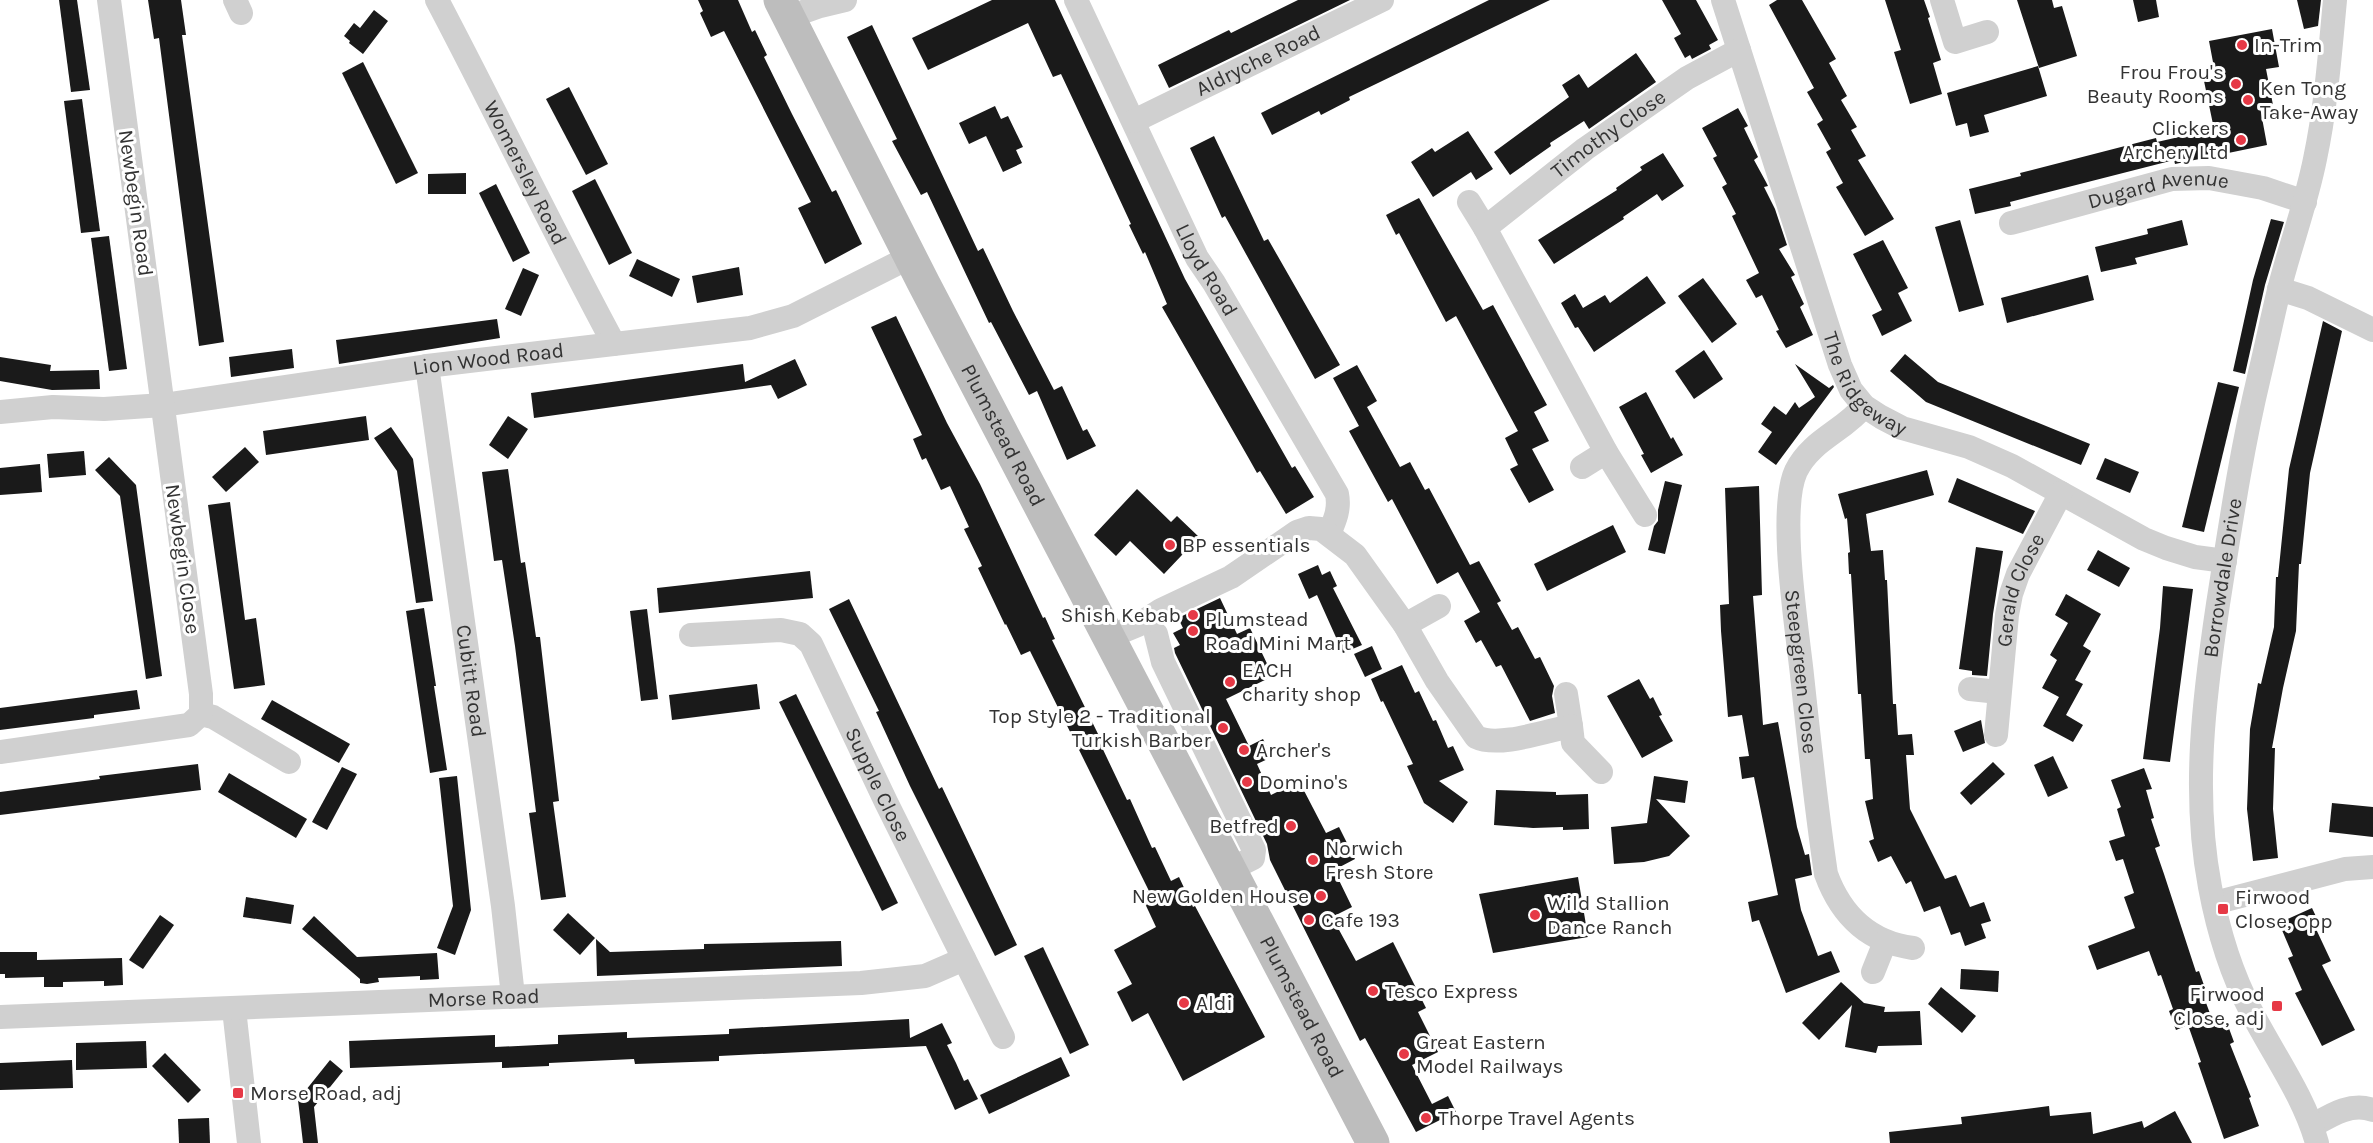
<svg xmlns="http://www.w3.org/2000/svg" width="2373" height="1143" viewBox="0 0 2373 1143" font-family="Karla,sans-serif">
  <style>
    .building { fill: #1a1a1a }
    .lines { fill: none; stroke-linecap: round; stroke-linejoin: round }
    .minor { stroke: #d0d0d0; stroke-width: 24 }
    .secondary { stroke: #bdbdbd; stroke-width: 33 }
    .poi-dot { fill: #e63946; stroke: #fff; stroke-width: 2 }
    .labels { text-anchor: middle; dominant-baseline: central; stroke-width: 6; stroke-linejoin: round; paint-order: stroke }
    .poi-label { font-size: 21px; fill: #333; stroke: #fff; text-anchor: start }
    .street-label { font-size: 21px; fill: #333; stroke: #fff }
  </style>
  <rect width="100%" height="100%" fill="#fff"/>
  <g class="building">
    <path d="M59,0H77L90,90L71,92Z"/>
    <path d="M148,0H181L186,35H182L224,342L199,346L159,38L154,39Z"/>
    <path d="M698,0H738L752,32L755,30L767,55L764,57L792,114L832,192L836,190L862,244L825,264L798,208L811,202L724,31L711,37L700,13L703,11Z"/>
    <path d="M992,0H1055L1185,279L1292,468L1295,466L1314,497L1286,514L1260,471L1257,473L1248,457L1162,307L1167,304L1145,252L1143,254L1129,225L1131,224L1099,155L1061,74L1053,77L1028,23L928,70L912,38Z"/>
    <path d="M1298,0H1350L1169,88L1158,65L1229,30L1231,33Z"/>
    <path d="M1489,0H1550L1349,97L1350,100L1321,115L1319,111L1272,135L1261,113Z"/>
    <path d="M1662,0H1696L1718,40L1709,45L1711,49L1692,59L1690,55L1685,58L1674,38L1681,34Z"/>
    <path d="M1777,0H1802L1836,59L1829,63L1847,96L1841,100L1857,127L1851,130L1866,156L1858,160L1894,219L1865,236L1836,187L1843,183L1826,152L1831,149L1817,124L1823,120L1807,92L1814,88L1769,5Z"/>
    <path d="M1885,0H1924L1930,17L1928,18L1941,60L1933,63L1942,94L1910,104L1894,52L1901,50Z"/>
    <path d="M2017,0H2052L2054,8L2062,6L2077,56L2039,68Z"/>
    <path d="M2133,0H2156L2159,17L2138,22Z"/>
    <path d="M2297,0H2321L2318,26L2304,29Z"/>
    <path d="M374,10L388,21L363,54L349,43L350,41L344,36L354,23L360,28Z"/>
    <path d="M872,25L978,251L983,248L1013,311L1054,390L1062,386L1083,431L1087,429L1096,446L1067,460L1037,391L1029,395L991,322L989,323L927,192L921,195L892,141L897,139L847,37Z"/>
    <path d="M2272,29L2279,67L2266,69L2273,105L2260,107L2267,145L2175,164L2174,160L2010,202L2011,206L1975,214L1969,189L2021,176L2020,173L2156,138L2157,142L2214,129L2204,81L2216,78L2209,41Z"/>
    <path d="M1636,53L1656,82L1589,129L1584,121L1550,143L1551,146L1510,175L1494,152L1569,97L1562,85L1579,74L1588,88Z"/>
    <path d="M363,62L418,173L396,184L342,73Z"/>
    <path d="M2038,66L2047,96L1984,115L1989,132L1970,137L1967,123L1956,126L1947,93Z"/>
    <path d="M569,87L608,164L586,175L546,99Z"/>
    <path d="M82,99L100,231L81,233L64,101Z"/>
    <path d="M995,106L1001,119L1008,116L1023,147L1016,150L1022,163L1003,172L986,136L969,144L959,123Z"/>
    <path d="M1738,108L1748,126L1744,128L1758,157L1754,160L1766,182L1768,186L1764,187L1775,209L1787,245L1779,249L1795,275L1791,277L1804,304L1800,307L1813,335L1786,348L1776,331L1779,330L1762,295L1756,298L1746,280L1759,273L1732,216L1736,214L1722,187L1727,184L1713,158L1717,156L1702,128Z"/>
    <path d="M1468,131L1493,169L1476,180L1471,172L1433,197L1411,162L1432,148L1435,152Z"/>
    <path d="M1214,136L1264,241L1268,239L1340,365L1315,379L1225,216L1222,218L1190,148Z"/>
    <path d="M1663,153L1684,186L1662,201L1657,194L1623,217L1624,219L1554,264L1538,240L1617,190L1616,188L1642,170L1640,167Z"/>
    <path d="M466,173V194H428V174Z"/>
    <path d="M595,179L632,253L609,265L572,191Z"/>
    <path d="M496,184L530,253L513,262L479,193Z"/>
    <path d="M1419,198L1483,310L1493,305L1547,405L1534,412L1549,441L1532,449L1554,490L1529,503L1510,469L1518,465L1505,438L1518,431L1456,316L1446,322L1399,233L1396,235L1386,215Z"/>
    <path d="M2271,219L2284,222L2265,285L2245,374L2233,371L2253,280Z"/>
    <path d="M1960,220L1984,305L1959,312L1935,227Z"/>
    <path d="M2182,220L2188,245L2135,258L2137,264L2101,272L2095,247L2148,234L2147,229Z"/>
    <path d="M109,236L127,369L109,371L91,238Z"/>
    <path d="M1883,240L1908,288L1898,293L1912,321L1882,336L1872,315L1882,310L1853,254Z"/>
    <path d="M637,259L680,279L672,297L629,276Z"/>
    <path d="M739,267L743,295L697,303L692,276Z"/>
    <path d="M523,268L539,275L521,316L505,309Z"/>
    <path d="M2088,275L2094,300L2007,323L2001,298Z"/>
    <path d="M1647,276L1666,303L1594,352L1578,327L1575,328L1561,303L1575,294L1583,308L1605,295L1610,303Z"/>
    <path d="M1703,278L1737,324L1712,343L1678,296Z"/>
    <path d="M896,316L947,423L980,484L1043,618L1045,617L1055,639L1052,640L1100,738L1098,739L1127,800L1130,799L1152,848L1155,847L1171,881L1179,877L1193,907L1195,906L1265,1037L1183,1081L1148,1013L1132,1022L1117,992L1132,984L1114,950L1156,927L1141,895L1149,891L1030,651L1021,655L1006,624L1005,625L978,568L982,566L964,529L969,527L950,486L941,490L926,458L922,460L913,439L922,435L871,327Z"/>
    <path d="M497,319L500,338L339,364L336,340Z"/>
    <path d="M2323,321L2342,331L2310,473L2301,564H2299L2296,631L2283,688L2272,748H2275L2273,809L2278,858L2253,861L2247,809L2250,729L2258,683L2261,684L2274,627L2276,577H2278L2289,469Z"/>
    <path d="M292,349L294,368L231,377L229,357Z"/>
    <path d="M1704,350L1723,379L1694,399L1675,371Z"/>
    <path d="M1905,354L1938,382L2090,444L2081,465L1926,402L1890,371Z"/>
    <path d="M0,357L51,365L50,371L99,370L100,389L52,390L0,381Z"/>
    <path d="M795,359L807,385L778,399L771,385L534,418L531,393L743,364L745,382Z"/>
    <path d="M1795,364L1829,388L1833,385L1834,387L1776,465L1758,452L1772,432L1761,424L1774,406L1786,415L1795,402L1799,408L1815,397Z"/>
    <path d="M1357,365L1377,401L1367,407L1400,467L1410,462L1425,490L1429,488L1470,565L1479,561L1501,601L1497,603L1512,630L1518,627L1535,659L1540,657L1554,686L1552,696L1555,713L1530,721L1501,665L1496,667L1481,640L1476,643L1464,621L1480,612L1458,572L1437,584L1392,499L1388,502L1349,431L1359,426L1333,378Z"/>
    <path d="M2218,382L2239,387L2204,532L2182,527Z"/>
    <path d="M1646,392L1671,439L1673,437L1683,455L1651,473L1641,455L1644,454L1619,407Z"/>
    <path d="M366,416L369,440L266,455L263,431Z"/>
    <path d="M508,416L528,429L508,459L489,445Z"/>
    <path d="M391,427L413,459L433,601L416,603L397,471L374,438Z"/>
    <path d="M245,447L259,462L226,492L212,477Z"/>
    <path d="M84,451L86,475L49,478L47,454Z"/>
    <path d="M109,457L136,485L162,676L146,679L120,496L95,470Z"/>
    <path d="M2105,458L2139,472L2130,493L2096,479Z"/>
    <path d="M40,464L42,492L0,495V468Z"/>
    <path d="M508,469L521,563L525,562L536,637H540L559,801L553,802L566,897L541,900L529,813L536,812L515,646L502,560L494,561L482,472Z"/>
    <path d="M1927,470L1934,495L1866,514L1871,551L1883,550L1885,580H1887L1893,704H1896L1898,735L1912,734L1914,755H1906L1910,809L1945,879L1956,875L1970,907L1984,902L1991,921L1981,924L1986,938L1965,946L1960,932L1951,935L1940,906L1924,912L1911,881L1906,884L1891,856L1878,862L1869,841L1874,839L1865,801L1873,799L1870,759H1865L1861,694H1858L1851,574H1849L1848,553L1850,552L1847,518L1845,519L1838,494Z"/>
    <path d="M1957,478L2035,511L2023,534L1948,502Z"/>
    <path d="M1665,481L1682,485L1665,554L1648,550L1654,526L1658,521V510Z"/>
    <path d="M1759,486L1762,595L1753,596L1763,725L1778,722L1797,827L1805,855L1809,854L1812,875L1795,879L1801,910L1818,956L1831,951L1840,972L1786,993L1759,920L1752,922L1748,902L1778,895L1754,777L1742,779L1739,757L1749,756L1742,715L1728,717L1721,631L1720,605L1729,604L1725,488Z"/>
    <path d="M1137,489L1171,522L1177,516L1199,537L1164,574L1130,541L1116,556L1094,535Z"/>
    <path d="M230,502L245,620L256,618L265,685L234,689L208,505Z"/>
    <path d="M1613,525L1626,552L1547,591L1534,564Z"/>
    <path d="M1976,547L2003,551L1993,614L1987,676L1972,675V671L1959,669Z"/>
    <path d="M2098,550L2130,568L2119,587L2087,570Z"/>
    <path d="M1318,565L1322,575L1330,571L1337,586L1333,588L1362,645L1343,653L1317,595L1309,599L1298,574Z"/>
    <path d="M810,571L813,598L659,613L657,588Z"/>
    <path d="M2163,586L2193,589L2170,762L2143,759L2160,628Z"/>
    <path d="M2066,594L2101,614L2083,646L2091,651L2075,680L2083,684L2066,715L2083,725L2073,742L2043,726L2059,697L2042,688L2057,660L2050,655L2068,623L2055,615Z"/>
    <path d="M1220,598L1237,634L1250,628L1273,676L1226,699L1249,746L1263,739L1272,757L1257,764L1271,795L1299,781L1326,833L1339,827L1355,859L1334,870L1352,907L1332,917L1356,961L1393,942L1426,1008L1418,1012L1438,1052L1412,1065L1432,1104L1448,1096L1456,1112L1416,1132L1365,1038L1360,1041L1270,860L1267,844L1175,653L1174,648L1180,645L1173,633L1183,628L1178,618Z"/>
    <path d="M849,599L939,789L942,787L1017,945L995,956L910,786L876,712L879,711L829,609Z"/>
    <path d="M424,608L436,686H434L447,770L430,773L406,611Z"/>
    <path d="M647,609L658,699L641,701L630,611Z"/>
    <path d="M1372,646L1382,669L1365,677L1354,654Z"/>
    <path d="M1402,665L1415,693L1419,691L1433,721L1436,720L1448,748L1453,746L1464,770L1439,781L1468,802L1453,823L1424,803L1407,766L1413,764L1383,701L1381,702L1371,679Z"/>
    <path d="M1639,679L1650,699L1653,697L1662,715L1659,716L1673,741L1642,758L1607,696Z"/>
    <path d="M757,684L760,709L672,720L669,695Z"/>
    <path d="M137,690L140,709L94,715V718L0,730V708Z"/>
    <path d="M796,694L898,903L882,911L779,702Z"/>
    <path d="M272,700L350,744L339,763L261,719Z"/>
    <path d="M1981,720L1985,743L1963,752L1954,731Z"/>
    <path d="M2053,756L2068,788L2048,797L2034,765Z"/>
    <path d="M1993,762L2005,774L1971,805L1960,793Z"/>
    <path d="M198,764L201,790L0,815V792L100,779L99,776Z"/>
    <path d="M342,767L357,774L327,830L312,822Z"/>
    <path d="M2144,768L2152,789L2146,790L2154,818L2151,819L2160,846L2155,848L2164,874L2196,972L2199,971L2206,991L2202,992L2215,1027L2227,1023L2234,1042L2230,1044L2251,1097L2249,1098L2259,1126L2224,1139L2198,1063L2201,1062L2188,1025L2176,1030L2169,1011L2173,1009L2161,975L2158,976L2149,951L2097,970L2088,946L2135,928L2124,897L2134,893L2123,859L2116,861L2109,841L2125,836L2117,809L2121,807L2111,780Z"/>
    <path d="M229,773L307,819L296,838L218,792Z"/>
    <path d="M457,776L471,910L455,955L437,948L453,906L439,778Z"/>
    <path d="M1654,776L1688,781L1685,803L1656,799L1690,836L1669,856L1644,862L1614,864L1611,827L1647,823Z"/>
    <path d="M1496,790L1556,792V795L1588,794L1589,829L1563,830V827L1533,828L1494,825Z"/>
    <path d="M2332,803L2373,807V837L2329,832Z"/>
    <path d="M1578,877L1588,937L1493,953L1479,894Z"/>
    <path d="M246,897L294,905L291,924L243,917Z"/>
    <path d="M2312,908L2321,927L2316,929L2331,961L2322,965L2355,1030L2322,1046L2295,993L2302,990L2288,958L2293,956L2279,923Z"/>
    <path d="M568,913L595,938L580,955L553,930Z"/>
    <path d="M160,915L174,925L143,969L129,960Z"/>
    <path d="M314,916L357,957L437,953L439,979L420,980V976L378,978L379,982L367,984L360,983V979L302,929Z"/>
    <path d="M596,939L610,952L704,949V944L841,941L842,966L597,976Z"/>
    <path d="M1043,947L1089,1045L1070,1054L1024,956Z"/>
    <path d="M0,952H37V960L122,958L123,985L104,986V981L63,982V987H44V977L5,978V974H0Z"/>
    <path d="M1961,969L1999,971L1998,992L1960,989Z"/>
    <path d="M1841,982L1864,1003L1885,1007L1884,1012L1920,1011L1922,1045L1878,1046L1876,1053L1845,1047L1852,1005L1819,1040L1802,1023Z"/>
    <path d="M1941,987L1976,1016L1962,1033L1928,1004Z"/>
    <path d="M909,1019L910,1038L942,1023L952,1043L947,1045L956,1063L964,1081L968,1079L978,1099L955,1110L926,1046L719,1056V1061L635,1064L634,1059L549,1063V1066L502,1068V1062L350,1068L349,1041L495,1035V1047L558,1044V1035L627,1032V1038L705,1035L729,1034V1029Z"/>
    <path d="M146,1041L147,1068L76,1070V1043Z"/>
    <path d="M165,1053L201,1090L188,1103L152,1066Z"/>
    <path d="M1061,1057L1070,1076L989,1114L980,1095Z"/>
    <path d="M72,1060L73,1088L0,1090V1063Z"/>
    <path d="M330,1060L343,1071L314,1107L318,1143H303L298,1100Z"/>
    <path d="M2049,1106L2050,1116L2091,1112L2093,1134L2142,1121L2144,1128L2175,1111L2192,1143H1890L1889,1132L1962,1124L1961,1117Z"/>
    <path d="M209,1118L210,1143H179L178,1119Z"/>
  </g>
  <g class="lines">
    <g class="minor">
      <path d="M235,0L241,13"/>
      <path id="s1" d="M437,0C497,114 553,231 614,344"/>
      <path id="s2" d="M1076,0L1197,258L1214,283L1337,494C1340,509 1335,520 1329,534"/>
      <path id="s3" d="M1723,0L1840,365L1851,390L1864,406L1881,417L1902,428L1969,447L2012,466L2144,539L2166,548L2195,557L2225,561"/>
      <path d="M1942,0L1955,42L1987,32"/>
      <path d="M789,17L820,6L845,0"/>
      <path id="s4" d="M1134,121L1382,0"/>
      <path d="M1469,202L1485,228"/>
      <path id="s5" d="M2011,223L2172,179L2209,178L2263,188L2305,202"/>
      <path d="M2279,289L2308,298L2373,330"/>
      <path id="s6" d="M427,366L503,906L513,996"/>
      <path id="s7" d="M1864,406C1844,431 1811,440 1796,471C1778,510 1797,628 1802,675C1809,741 1816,807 1826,874C1841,915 1868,942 1913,948"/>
      <path id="s8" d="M0,412L53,407L104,409L163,405L427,366L750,328L793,316L910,257"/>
      <path d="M1582,467L1606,452"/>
      <path id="s9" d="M1645,515L1606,452L1485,228L1585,149L1687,78L1739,50"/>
      <path d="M1405,625L1439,606"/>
      <path d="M1156,634L1163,662L1254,850L1253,858L1229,870"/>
      <path id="s10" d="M691,635L781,630L800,634L811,644L886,802L1003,1037"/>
      <path d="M1109,637L1138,625L1161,610L1231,577L1297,532L1309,528L1321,529L1355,555L1405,625L1437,681L1476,737C1498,748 1546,731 1571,726L1566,694"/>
      <path d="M1970,689L1999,692"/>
      <path d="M201,714L213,717L289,762"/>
      <path d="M1571,726L1573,743L1601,772"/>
      <path id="s11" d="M1996,735L2007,615L2011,594L2018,574L2061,493"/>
      <path d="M0,752L189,725L201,714V694L109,0"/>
      <path d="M2214,903L2345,869L2373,867"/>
      <path d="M1873,972L1885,942"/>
      <path d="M234,1009L249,1143"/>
      <path id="s12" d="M0,1017L861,983L925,976L964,959"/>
      <path d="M2312,1126C2331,1115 2351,1102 2373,1110"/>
      <path id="s13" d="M2317,1143C2304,1096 2273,1054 2251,1011C2231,973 2218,930 2210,887C2192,793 2204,698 2218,604C2230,528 2241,452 2259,377C2266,348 2272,319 2279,290C2290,246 2306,204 2315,159C2326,107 2330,53 2335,0"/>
    </g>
    <path class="secondary" id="s14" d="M780,0L924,284L1373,1143"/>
  </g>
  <g class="poi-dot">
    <circle cx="2242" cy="45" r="6"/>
    <circle cx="2236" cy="84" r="6"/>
    <circle cx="2248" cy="100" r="6"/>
    <circle cx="2241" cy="140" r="6"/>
    <circle cx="1170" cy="545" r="6"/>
    <circle cx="1193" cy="615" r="6"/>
    <circle cx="1193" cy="631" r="6"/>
    <circle cx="1230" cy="682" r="6"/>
    <circle cx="1223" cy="728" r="6"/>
    <circle cx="1244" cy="750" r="6"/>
    <circle cx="1247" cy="782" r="6"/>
    <circle cx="1291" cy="826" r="6"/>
    <circle cx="1313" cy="860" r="6"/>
    <circle cx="1321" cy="896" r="6"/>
    <rect x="2217" y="903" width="12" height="12" rx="3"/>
    <circle cx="1535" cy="915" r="6"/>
    <circle cx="1309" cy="920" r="6"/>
    <circle cx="1373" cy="991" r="6"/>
    <circle cx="1184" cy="1003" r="6"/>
    <rect x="2271" y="1000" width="12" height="12" rx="3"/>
    <circle cx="1404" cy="1054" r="6"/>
    <rect x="232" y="1087" width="12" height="12" rx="3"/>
    <circle cx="1426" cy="1118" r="6"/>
  </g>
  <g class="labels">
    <g class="poi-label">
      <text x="2254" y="45">In-Trim</text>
      <text x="2224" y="72" text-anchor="end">Frou Frou's<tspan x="2224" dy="24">Beauty Rooms</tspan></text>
      <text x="2260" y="88">Ken Tong<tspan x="2260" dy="24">Take-Away</tspan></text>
      <text x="2229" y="128" text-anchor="end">Clickers<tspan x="2229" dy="24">Archery Ltd</tspan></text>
      <text x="1182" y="545">BP essentials</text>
      <text x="1181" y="615" text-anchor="end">Shish Kebab</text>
      <text x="1205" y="619">Plumstead<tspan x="1205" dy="24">Road Mini Mart</tspan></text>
      <text x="1242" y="670">EACH<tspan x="1242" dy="24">charity shop</tspan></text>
      <text x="1211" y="716" text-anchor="end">Top Style 2 - Traditional<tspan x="1211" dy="24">Turkish Barber</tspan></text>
      <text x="1256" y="750">Archer's</text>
      <text x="1259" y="782">Domino's</text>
      <text x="1279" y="826" text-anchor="end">Betfred</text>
      <text x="1325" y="848">Norwich<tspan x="1325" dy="24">Fresh Store</tspan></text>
      <text x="1309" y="896" text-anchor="end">New Golden House</text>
      <text x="2235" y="897">Firwood<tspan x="2235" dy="24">Close, opp</tspan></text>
      <text x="1547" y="903">Wild Stallion<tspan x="1547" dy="24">Dance Ranch</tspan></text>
      <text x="1321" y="920">Cafe 193</text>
      <text x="1385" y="991">Tesco Express</text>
      <text x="2265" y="994" text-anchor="end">Firwood<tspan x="2265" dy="24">Close, adj</tspan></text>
      <text x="1196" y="1003">Aldi</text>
      <text x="1416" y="1042">Great Eastern<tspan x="1416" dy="24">Model Railways</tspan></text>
      <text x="250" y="1093">Morse Road, adj</text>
      <text x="1438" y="1118">Thorpe Travel Agents</text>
    </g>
    <g class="street-label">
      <text stroke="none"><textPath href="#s4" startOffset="138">Aldryche Road</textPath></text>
      <text stroke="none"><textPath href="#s9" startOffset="484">Timothy Close</textPath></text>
      <text stroke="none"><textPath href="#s1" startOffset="194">Womersley Road</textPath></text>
      <text stroke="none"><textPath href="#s5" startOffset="152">Dugard Avenue</textPath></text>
      <text transform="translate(136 203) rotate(82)">Newbegin Road</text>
      <text stroke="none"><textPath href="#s2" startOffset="300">Lloyd Road</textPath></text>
      <text stroke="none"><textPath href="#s8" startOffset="492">Lion Wood Road</textPath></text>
      <text stroke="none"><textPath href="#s3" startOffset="414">The Ridgeway</textPath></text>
      <text stroke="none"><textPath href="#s14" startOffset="489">Plumstead Road</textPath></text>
      <text transform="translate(183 559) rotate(82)">Newbegin Close</text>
      <text stroke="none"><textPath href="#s13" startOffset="590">Borrowdale Drive</textPath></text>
      <text stroke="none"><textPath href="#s11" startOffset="148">Gerald Close</textPath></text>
      <text stroke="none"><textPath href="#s7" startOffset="297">Steepgreen Close</textPath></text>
      <text stroke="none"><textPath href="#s6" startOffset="318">Cubitt Road</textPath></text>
      <text stroke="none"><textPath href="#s10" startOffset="280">Supple Close</textPath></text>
      <text stroke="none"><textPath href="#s12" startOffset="484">Morse Road</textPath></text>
      <text stroke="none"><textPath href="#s14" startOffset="1134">Plumstead Road</textPath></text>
    </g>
  </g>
</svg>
